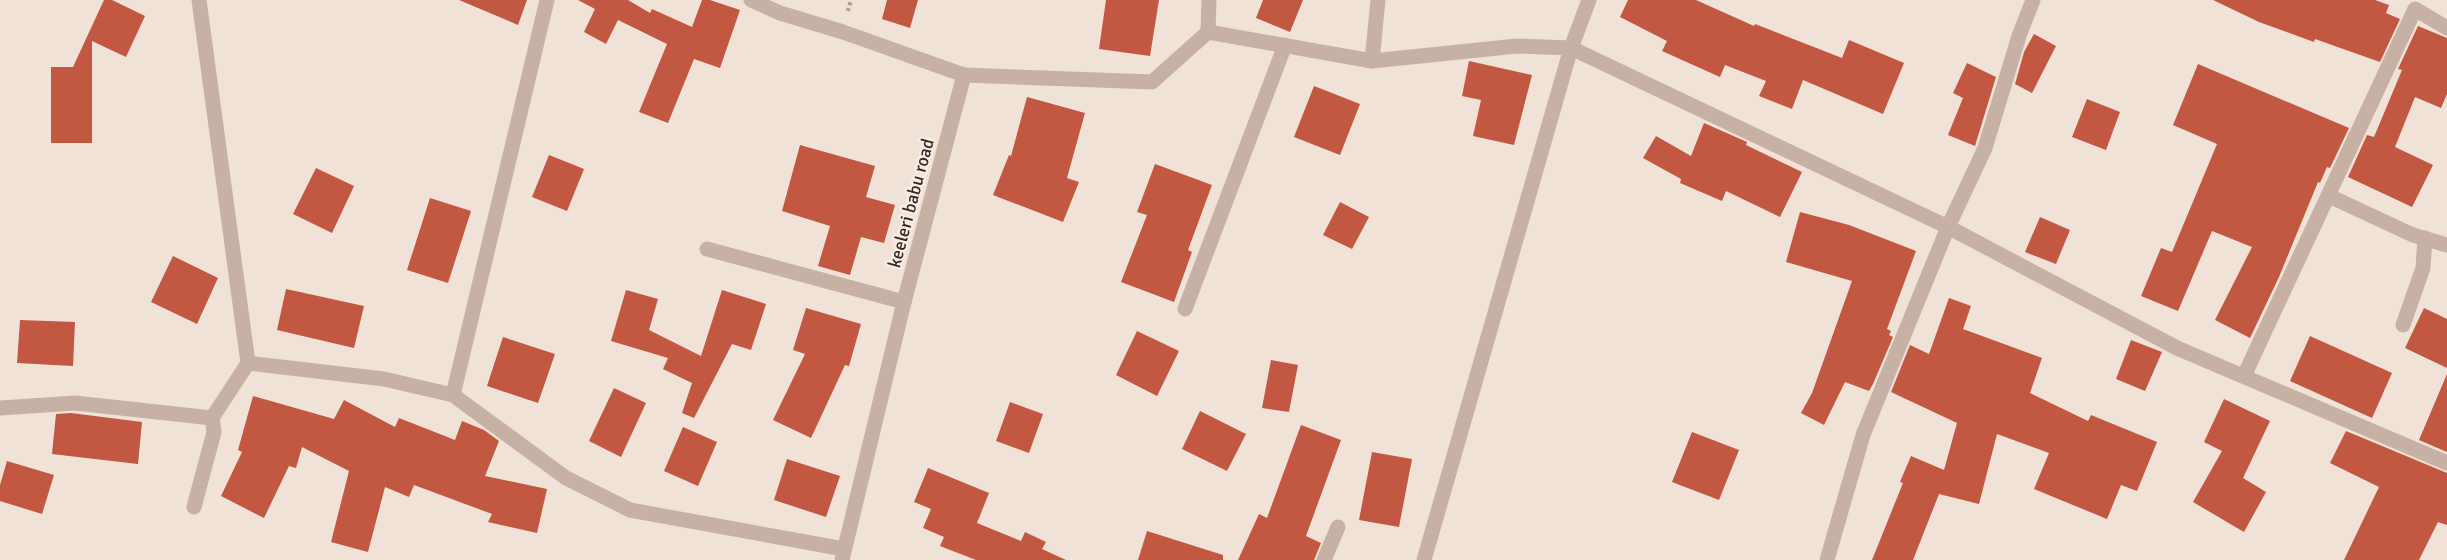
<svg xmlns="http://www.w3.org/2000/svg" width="2447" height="560" viewBox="0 0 2447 560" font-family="Signika,sans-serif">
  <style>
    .building { fill: #c25742 }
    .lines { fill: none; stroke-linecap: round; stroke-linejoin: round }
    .path { stroke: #b29b8e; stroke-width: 4; stroke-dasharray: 3 3; stroke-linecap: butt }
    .minor { stroke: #c7b1a4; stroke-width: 15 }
    .labels { text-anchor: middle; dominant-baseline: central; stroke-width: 5; stroke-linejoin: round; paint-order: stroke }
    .street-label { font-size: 18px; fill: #322825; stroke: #f8ece3 }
  </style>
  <rect width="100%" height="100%" fill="#f0e2d7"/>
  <g class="building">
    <path d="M104,0H112L145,16L126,57L92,41V143H51V67H73Z"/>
    <path d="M459,0H527L518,25Z"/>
    <path d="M578,0H628L650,13L652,9L692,27L702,0H710L740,10L720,68L694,59L668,123L639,112L667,44L618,20L606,44L584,32L595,9Z"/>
    <path d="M887,0H918L910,28L882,19Z"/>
    <path d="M1106,0H1159L1150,56L1099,49Z"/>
    <path d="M1263,0H1303L1290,32L1256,18Z"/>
    <path d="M1628,0H1696L1754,26L1755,24L1842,58L1849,40L1904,63L1883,114L1803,80L1792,109L1759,96L1766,81L1725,65L1720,77L1662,51L1667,41L1620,17Z"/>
    <path d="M2213,0H2375L2389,5L2386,13L2400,19L2380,62L2315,39L2314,42L2259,22Z"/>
    <path d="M2418,26L2447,38V94L2441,108L2415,97L2395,147L2433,165L2412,207L2348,177L2367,135L2374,137L2402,70L2398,69Z"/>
    <path d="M2034,34L2056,46L2032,93L2015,84L2024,52Z"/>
    <path d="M1469,61L1532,75L1514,145L1473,136L1481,100L1462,96Z"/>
    <path d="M1967,63L1996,77L1975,146L1948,135L1963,98L1953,93Z"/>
    <path d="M2198,64L2349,128L2330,168L2327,167L2320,183L2318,182L2279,277L2250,338L2215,320L2252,247L2212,231L2178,311L2141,296L2161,248L2172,252L2217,144L2173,125Z"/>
    <path d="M1314,86L1360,104L1340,155L1294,137Z"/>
    <path d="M1027,97L1085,113L1067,178L1079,182L1063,222L993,195L1009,155L1011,156Z"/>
    <path d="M2087,99L2120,112L2106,150L2072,137Z"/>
    <path d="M1704,123L1747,142L1746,145L1802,172L1780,217L1726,191L1722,201L1680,183L1681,179L1643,158L1656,136L1691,156Z"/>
    <path d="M800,145L875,166L866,197L895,205L884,243L861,237L850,275L818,266L830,226L782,211Z"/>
    <path d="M549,155L584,169L567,211L532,197Z"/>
    <path d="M1155,164L1212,185L1188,250L1192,252L1174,302L1121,282L1147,215L1137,212Z"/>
    <path d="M316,168L354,186L332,233L293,214Z"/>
    <path d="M430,198L471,211L448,283L407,270Z"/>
    <path d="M1340,202L1369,217L1352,249L1323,235Z"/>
    <path d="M1800,212L1849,225L1916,251L1887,329L1891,331L1889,335L1893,337L1873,384L1869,391L1845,382L1824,425L1801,413L1812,393L1852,281L1786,262Z"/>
    <path d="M2040,217L2070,230L2056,264L2025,252Z"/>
    <path d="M173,256L218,278L197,324L151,302Z"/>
    <path d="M286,289L364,306L354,348L277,330Z"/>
    <path d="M626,290L658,299L649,330L701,356L722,290L766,304L751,350L732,344L694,418L682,413L692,383L663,369L668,358L611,341Z"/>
    <path d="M1949,298L1971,306L1963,329L2042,358L2030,393L2088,421L2091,415L2157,442L2137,491L2121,485L2107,519L2034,489L2049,453L1997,434L1979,504L1939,494L1913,560H1872L1903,483L1900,482L1911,456L1944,470L1957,423L1891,392L1910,345L1929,354Z"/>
    <path d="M806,308L861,324L849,366L845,365L811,438L773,420L805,354L793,350Z"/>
    <path d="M2424,308L2447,319V368L2405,348Z"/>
    <path d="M20,320L75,322L73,366L17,363Z"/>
    <path d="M1137,331L1179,351L1157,396L1116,375Z"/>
    <path d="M2310,336L2392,373L2372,418L2290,381Z"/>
    <path d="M503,337L555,354L538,403L487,386Z"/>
    <path d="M2131,340L2162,352L2145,391L2116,379Z"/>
    <path d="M1271,360L1298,365L1289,412L1262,408Z"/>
    <path d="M2447,374V452L2419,440Z"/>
    <path d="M614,388L646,403L621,457L589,441Z"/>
    <path d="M253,396L334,419L344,400L395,427L399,418L455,440L462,421L484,430L499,441L485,476L547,489L537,533L488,522L492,514L414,485L409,497L385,487L368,552L331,542L349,471L302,447L296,468L289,466L264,518L221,496L242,452L238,450Z"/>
    <path d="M2224,399L2270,421L2243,478L2266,492L2244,532L2193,502L2222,451L2204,442Z"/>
    <path d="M1010,402L1043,414L1029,453L996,441Z"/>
    <path d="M1200,411L1246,434L1227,471L1182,449Z"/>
    <path d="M71,413L142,422L138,464L52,454L56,414Z"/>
    <path d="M1301,425L1341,440L1306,536L1321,543L1314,560H1238L1259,514L1267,518Z"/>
    <path d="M683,427L717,442L698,486L664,471Z"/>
    <path d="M2346,431L2447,473V525L2438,522L2419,560H2344L2379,487L2330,463Z"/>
    <path d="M1692,432L1739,450L1719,500L1672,482Z"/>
    <path d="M1372,452L1412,459L1399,527L1359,520Z"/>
    <path d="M787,459L840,476L826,517L774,500Z"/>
    <path d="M7,461L54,475L42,514L0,501V485Z"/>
    <path d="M928,468L989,493L977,523L1021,541L1025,532L1046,542L1042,549L1066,560H976L940,546L944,537L923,528L931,509L914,502Z"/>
    <path d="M1147,531L1223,555V560H1138Z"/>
  </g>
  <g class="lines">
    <path class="path" d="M848,11L851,0"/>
    <g class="minor">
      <path d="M199,0L248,363"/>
      <path d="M751,0L780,13L843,32L964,75L904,302L842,560"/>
      <path d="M1589,0L1571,48L1948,227L1863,435L1827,560"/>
      <path d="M2033,0L2019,36L1985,148L1948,227L2177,348L2447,463"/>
      <path d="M1208,32L1209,0"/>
      <path d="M1372,61L1378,0"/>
      <path d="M964,75L1152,82L1208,32L1372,61L1517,46L1571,48L1424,560"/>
      <path d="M2329,196L2413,235L2447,245"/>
      <path d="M707,249L904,302"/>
      <path d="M1185,309L1285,45"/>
      <path d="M2403,325L2423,268L2425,238"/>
      <path d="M2244,376L2415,9L2447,28"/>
      <path d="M453,395L547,0"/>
      <path d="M0,408L75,403L212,418L248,363L384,379L453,395L566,478L630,510L844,549"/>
      <path d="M194,507L214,432L212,418"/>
      <path d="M1324,560L1338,527"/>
    </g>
  </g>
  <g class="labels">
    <g class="street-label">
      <text transform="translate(911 203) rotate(-75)">keeleri babu road</text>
    </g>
  </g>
</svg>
